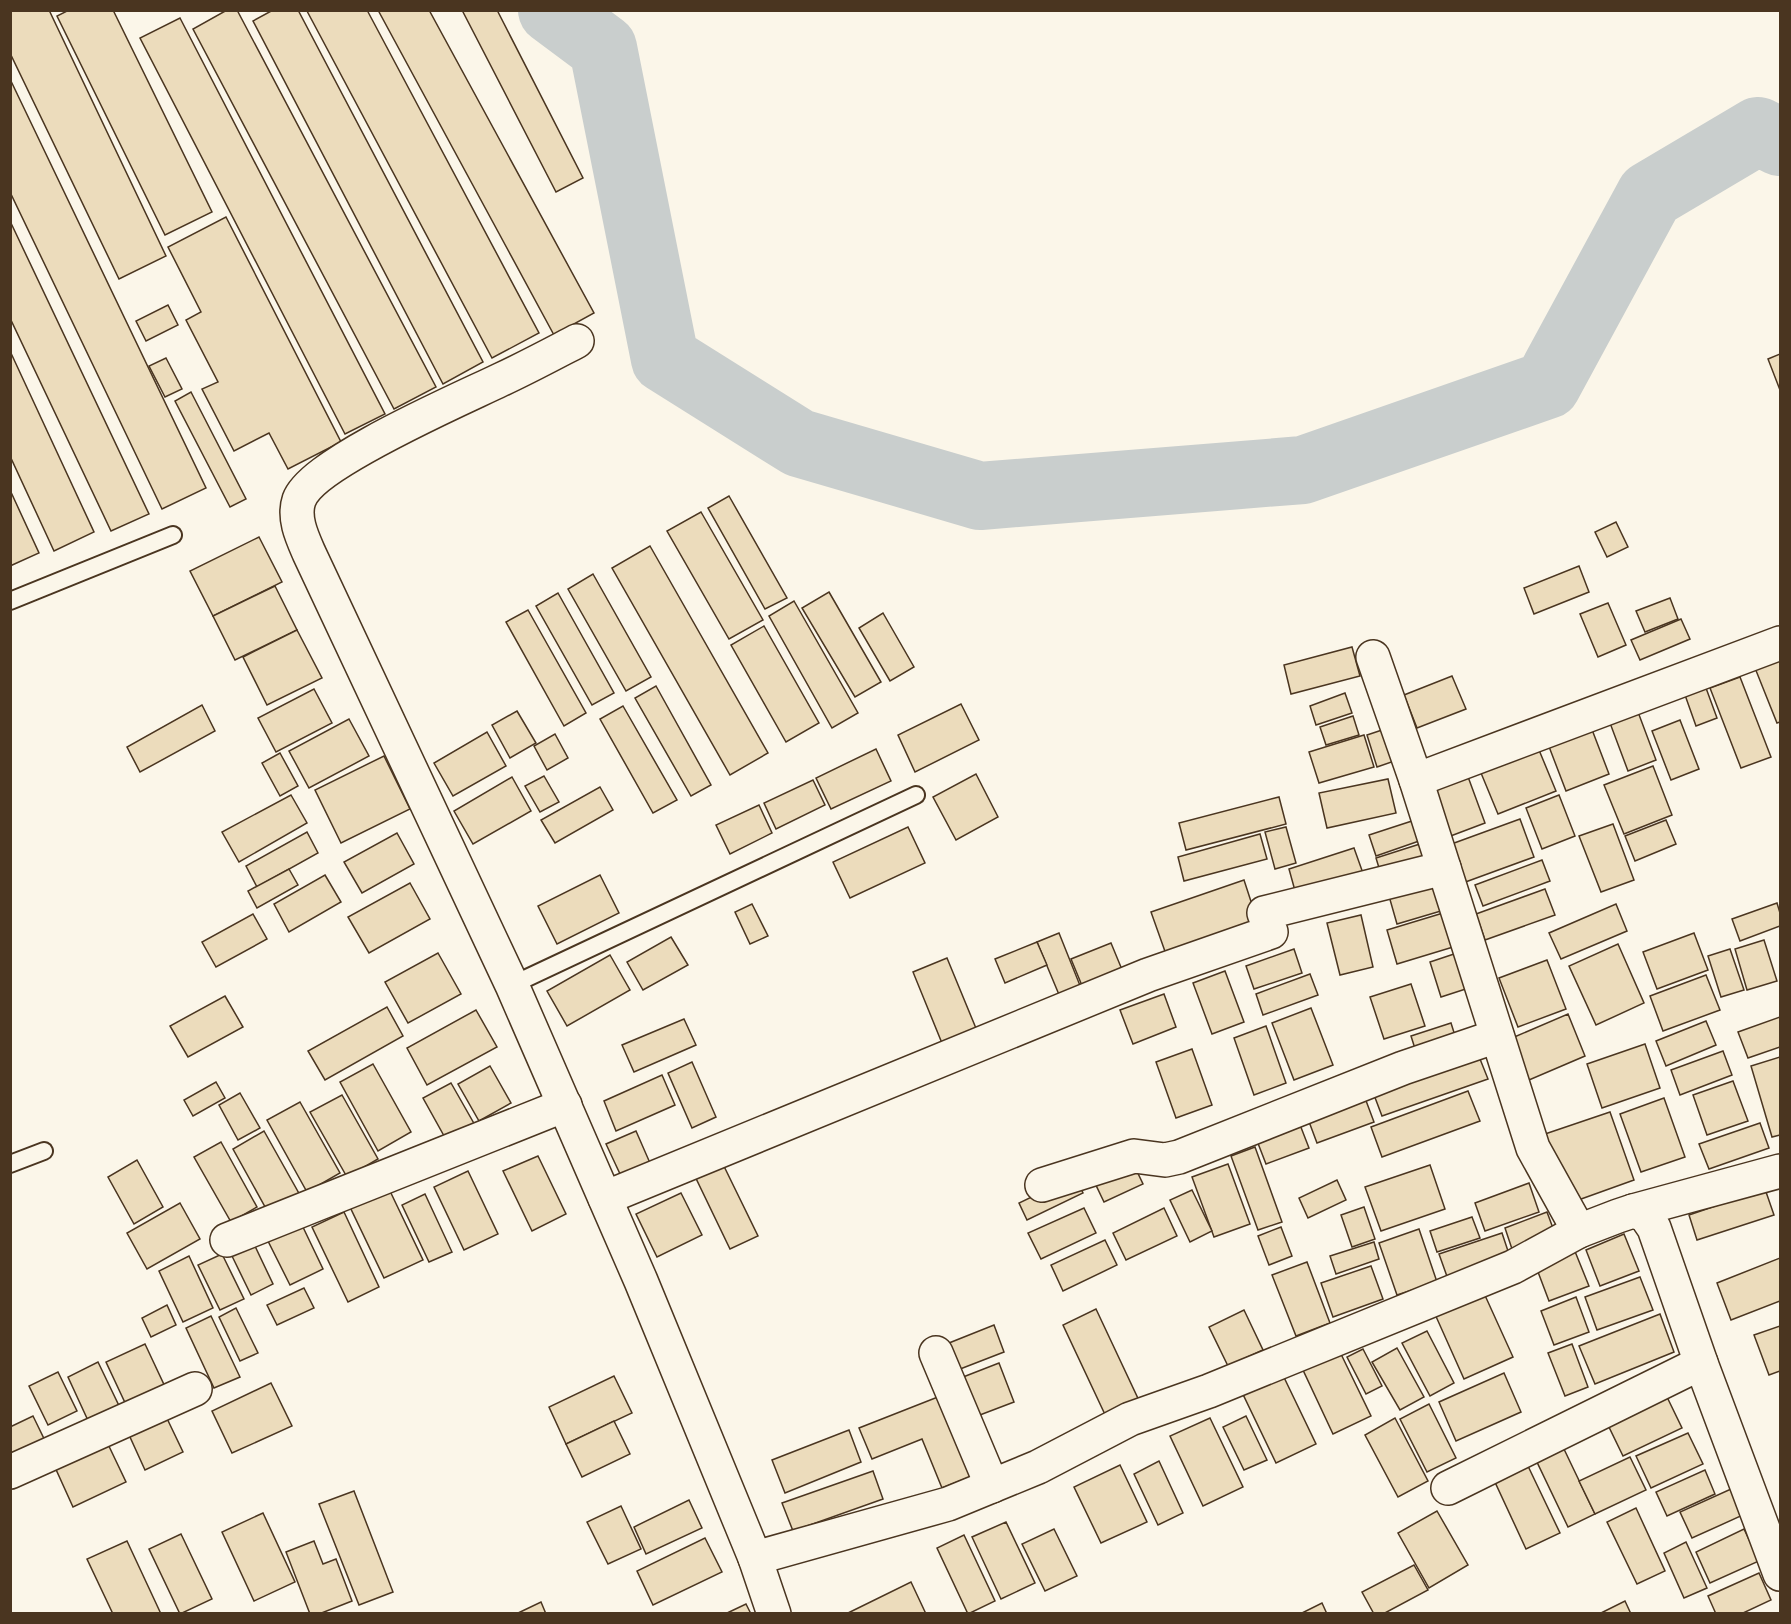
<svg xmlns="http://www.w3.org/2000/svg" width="1791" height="1624" viewBox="0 0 1791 1624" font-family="'Varela Round',sans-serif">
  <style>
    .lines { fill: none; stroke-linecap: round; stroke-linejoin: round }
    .river { stroke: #c9cecd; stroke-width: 68 }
    .building { fill: #ecdcbc; stroke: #4a3520; stroke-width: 1.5 }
    .lane-casing { stroke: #4a3520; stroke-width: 20 }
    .street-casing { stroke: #4a3520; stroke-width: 36 }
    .lane { stroke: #fbf6e9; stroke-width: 16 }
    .street { stroke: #fbf6e9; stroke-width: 33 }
  </style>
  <rect width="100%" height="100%" fill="#fbf6e9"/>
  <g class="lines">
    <path class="river" d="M552,10L603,48L665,359L799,443L980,496L1303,470L1547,385L1650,195L1758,131L1780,142"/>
  </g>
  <g class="building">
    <path d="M10,10H49L166,256L119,279L10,53Z"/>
    <path d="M69,10H113L212,212L165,235L57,16Z"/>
    <path d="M227,10H237L436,387L394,409L193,29Z"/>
    <path d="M273,10H298L483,362L443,384L253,21Z"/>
    <path d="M367,10L539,333L492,358L307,11Z"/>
    <path d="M378,10H429L594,313L554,335Z"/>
    <path d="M462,10H497L583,178L556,192Z"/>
    <path d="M180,18L385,414L345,434L140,38Z"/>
    <path d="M10,79L206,488L162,509L10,192Z"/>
    <path d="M226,217L341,442L288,469L269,433L234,451L202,389L218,382L186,320L201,312L168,247Z"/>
    <path d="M10,221L149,514L111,531L10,318Z"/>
    <path d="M168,305L178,325L146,341L136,321Z"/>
    <path d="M10,351L94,532L54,551L10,456Z"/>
    <path d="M1780,354V390L1768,359Z"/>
    <path d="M166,358L182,389L165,397L149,366Z"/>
    <path d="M191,392L246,499L230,507L175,401Z"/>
    <path d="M10,490L39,553L10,566Z"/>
    <path d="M729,496L787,598L765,609L708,508Z"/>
    <path d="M701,512L763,620L729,639L667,531Z"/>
    <path d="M1616,522L1628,547L1607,557L1595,532Z"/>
    <path d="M259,537L282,582L213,616L190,571Z"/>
    <path d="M650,546L768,753L730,775L612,568Z"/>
    <path d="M1579,566L1589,592L1534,614L1524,588Z"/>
    <path d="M593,574L651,677L626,691L568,589Z"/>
    <path d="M275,586L297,630L235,660L213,616Z"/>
    <path d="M829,592L881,682L855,697L802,608Z"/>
    <path d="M558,593L614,693L592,705L536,606Z"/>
    <path d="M1670,598L1678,619L1645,632L1636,611Z"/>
    <path d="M794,601L858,713L832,728L769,616Z"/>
    <path d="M1608,603L1626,645L1598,657L1580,614Z"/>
    <path d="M528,610L586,713L564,726L506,622Z"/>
    <path d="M883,613L914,667L890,681L859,628Z"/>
    <path d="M1681,619L1690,639L1640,660L1631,640Z"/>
    <path d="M764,626L819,723L786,742L731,645Z"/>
    <path d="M297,630L322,678L267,705L243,657Z"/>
    <path d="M1352,647L1360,676L1291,694L1284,665Z"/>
    <path d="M1780,652V722L1777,723L1753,663Z"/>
    <path d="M1452,676L1466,709L1417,728L1404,695Z"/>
    <path d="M1740,677L1771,757L1741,768L1710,688Z"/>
    <path d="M656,686L711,785L691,796L635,698Z"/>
    <path d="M1706,688L1717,718L1696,726L1685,695Z"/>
    <path d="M314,689L332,723L276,752L258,718Z"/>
    <path d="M1345,693L1352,713L1316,725L1310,706Z"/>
    <path d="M961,704L979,740L915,772L898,735Z"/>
    <path d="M202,705L215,731L140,772L127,747Z"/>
    <path d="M623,706L677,800L653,813L600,719Z"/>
    <path d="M517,711L536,743L510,758L492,725Z"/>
    <path d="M1638,712L1656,760L1628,771L1610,723Z"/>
    <path d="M1353,716L1359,735L1326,745L1320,727Z"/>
    <path d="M349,719L369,756L309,788L289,751Z"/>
    <path d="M1680,720L1699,769L1671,780L1652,731Z"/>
    <path d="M1394,726L1403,758L1377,767L1367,735Z"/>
    <path d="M1591,727L1609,774L1566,791L1548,744Z"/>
    <path d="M487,732L506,766L453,796L434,763Z"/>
    <path d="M555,734L568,758L547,770L534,746Z"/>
    <path d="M1364,735L1374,767L1319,783L1309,752Z"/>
    <path d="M876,749L891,781L831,809L816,778Z"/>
    <path d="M1539,750L1556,791L1498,814L1481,773Z"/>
    <path d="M280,753L298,786L280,796L262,763Z"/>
    <path d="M384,756L410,809L341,843L315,790Z"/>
    <path d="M1653,766L1672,815L1624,834L1604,785Z"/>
    <path d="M976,774L998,817L956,840L933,797Z"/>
    <path d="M1467,774L1485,823L1448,837L1430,788Z"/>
    <path d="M544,776L559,802L540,812L525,786Z"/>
    <path d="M512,777L531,811L473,844L454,811Z"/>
    <path d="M1388,779L1396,813L1327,828L1319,793Z"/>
    <path d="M813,780L825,805L776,829L764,803Z"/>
    <path d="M600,787L613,810L555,843L541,820Z"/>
    <path d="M291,795L307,823L239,862L222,832Z"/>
    <path d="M1559,795L1575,836L1542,849L1526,808Z"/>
    <path d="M1279,797L1286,824L1186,850L1179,823Z"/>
    <path d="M759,805L772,833L730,854L716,825Z"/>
    <path d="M1520,819L1534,857L1460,884L1446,846Z"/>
    <path d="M1415,820L1422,840L1376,856L1369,835Z"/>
    <path d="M1666,820L1676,844L1635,861L1625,836Z"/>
    <path d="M1613,824L1634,880L1601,892L1579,836Z"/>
    <path d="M908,827L925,863L850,898L833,862Z"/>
    <path d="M1286,827L1296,863L1275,869L1265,832Z"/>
    <path d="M307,832L318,853L257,887L246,866Z"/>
    <path d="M397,833L414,864L362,893L344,862Z"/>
    <path d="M1260,834L1267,859L1184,881L1178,857Z"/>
    <path d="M1423,843L1430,866L1383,881L1376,858Z"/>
    <path d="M1354,848L1364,876L1297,898L1289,869Z"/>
    <path d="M1542,860L1550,881L1483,906L1475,885Z"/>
    <path d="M289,869L298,885L257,908L248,891Z"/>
    <path d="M325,875L341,902L289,932L274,904Z"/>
    <path d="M600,875L619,913L557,944L538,906Z"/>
    <path d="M1244,880L1259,926L1167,957L1151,912Z"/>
    <path d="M1443,880L1451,908L1397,924L1389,896Z"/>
    <path d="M410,883L430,919L369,953L348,917Z"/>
    <path d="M1545,889L1555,915L1485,940L1476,914Z"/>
    <path d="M1777,903L1780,913V926L1740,941L1732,919Z"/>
    <path d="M752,904L768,936L750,944L735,912Z"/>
    <path d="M1616,904L1627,931L1561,959L1549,933Z"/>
    <path d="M1453,910L1463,944L1397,964L1387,930Z"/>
    <path d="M253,914L267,939L216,967L202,942Z"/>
    <path d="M1361,915L1373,967L1340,975L1327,923Z"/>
    <path d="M1059,933L1081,988L1060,997L1037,942Z"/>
    <path d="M1694,933L1708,970L1657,989L1643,952Z"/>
    <path d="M671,937L688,965L643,990L627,962Z"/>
    <path d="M1764,940L1777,981L1747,990L1735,949Z"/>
    <path d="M1037,942L1047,965L1005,983L995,959Z"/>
    <path d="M1111,943L1123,972L1083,988L1071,959Z"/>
    <path d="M1618,944L1644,1003L1596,1025L1569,966Z"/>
    <path d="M1294,949L1302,973L1254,989L1246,966Z"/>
    <path d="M1730,949L1744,990L1721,997L1708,956Z"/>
    <path d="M1466,950L1478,985L1441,997L1430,962Z"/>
    <path d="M438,953L461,994L408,1023L385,982Z"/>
    <path d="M610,955L630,990L567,1026L547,991Z"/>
    <path d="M947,958L980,1038L946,1053L913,972Z"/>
    <path d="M1547,960L1566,1009L1518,1027L1499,978Z"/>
    <path d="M1225,971L1244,1022L1212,1034L1193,983Z"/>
    <path d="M1310,974L1318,995L1263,1015L1256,994Z"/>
    <path d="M1706,975L1720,1010L1663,1031L1650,996Z"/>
    <path d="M1411,984L1425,1026L1384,1039L1370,997Z"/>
    <path d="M1164,994L1176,1027L1133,1044L1120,1010Z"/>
    <path d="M225,996L243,1027L188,1057L170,1026Z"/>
    <path d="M387,1007L403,1036L325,1080L308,1051Z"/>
    <path d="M1311,1008L1333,1065L1294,1080L1272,1023Z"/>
    <path d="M476,1010L497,1047L427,1085L407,1048Z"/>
    <path d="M1568,1014L1585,1056L1529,1080L1512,1038Z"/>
    <path d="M1780,1017V1047L1748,1058L1738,1032Z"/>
    <path d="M684,1019L696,1045L634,1072L622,1045Z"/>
    <path d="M1706,1021L1716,1045L1666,1066L1656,1041Z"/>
    <path d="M1451,1023L1457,1042L1417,1055L1411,1036Z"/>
    <path d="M1266,1026L1286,1083L1254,1095L1234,1038Z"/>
    <path d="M1645,1044L1660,1088L1602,1108L1587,1064Z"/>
    <path d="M1192,1049L1212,1105L1176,1118L1156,1062Z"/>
    <path d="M1476,1049L1488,1079L1382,1116L1371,1087Z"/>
    <path d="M1723,1051L1732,1075L1680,1095L1671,1070Z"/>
    <path d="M1780,1057V1135L1772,1137L1751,1066Z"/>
    <path d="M692,1062L716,1117L692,1128L668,1073Z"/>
    <path d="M373,1064L411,1132L378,1151L340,1082Z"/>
    <path d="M490,1066L511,1103L479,1121L458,1084Z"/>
    <path d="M662,1075L675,1105L616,1131L604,1101Z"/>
    <path d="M1733,1081L1748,1121L1707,1135L1693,1095Z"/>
    <path d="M216,1082L225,1098L193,1116L184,1100Z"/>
    <path d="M451,1083L476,1127L448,1143L423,1098Z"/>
    <path d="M1362,1090L1374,1122L1317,1143L1305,1111Z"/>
    <path d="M1468,1091L1480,1121L1382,1157L1371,1127Z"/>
    <path d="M240,1093L260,1128L238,1140L219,1105Z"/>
    <path d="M342,1095L378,1159L347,1177L310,1112Z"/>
    <path d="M1664,1098L1685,1157L1641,1172L1620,1114Z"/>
    <path d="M300,1102L340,1173L307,1192L267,1120Z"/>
    <path d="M1610,1112L1634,1180L1570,1203L1545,1134Z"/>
    <path d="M1297,1117L1309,1148L1266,1164L1254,1133Z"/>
    <path d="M1760,1123L1769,1148L1709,1169L1699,1144Z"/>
    <path d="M264,1131L301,1197L269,1214L233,1149Z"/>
    <path d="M636,1131L650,1163L621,1176L606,1144Z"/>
    <path d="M221,1142L257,1207L231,1222L194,1157Z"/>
    <path d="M1255,1147L1282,1222L1258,1230L1231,1156Z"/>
    <path d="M718,1154L758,1236L730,1249L691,1168Z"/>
    <path d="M538,1156L566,1214L532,1231L503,1171Z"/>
    <path d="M137,1160L163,1207L134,1224L108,1177Z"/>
    <path d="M1133,1163L1143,1184L1104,1202L1094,1181Z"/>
    <path d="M1228,1164L1250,1224L1214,1237L1192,1177Z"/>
    <path d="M1430,1165L1445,1209L1381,1231L1365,1187Z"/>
    <path d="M468,1171L498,1234L464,1250L434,1187Z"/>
    <path d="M1075,1176L1083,1193L1027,1220L1019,1203Z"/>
    <path d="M1337,1180L1346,1200L1308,1218L1299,1198Z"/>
    <path d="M1529,1183L1539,1212L1485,1231L1475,1203Z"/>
    <path d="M389,1189L423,1260L384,1278L350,1207Z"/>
    <path d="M1765,1189L1774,1215L1697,1240L1689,1215Z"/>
    <path d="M1192,1190L1212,1231L1190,1242L1170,1200Z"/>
    <path d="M681,1193L702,1235L657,1257L636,1214Z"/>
    <path d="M425,1194L452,1252L429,1262L402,1205Z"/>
    <path d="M180,1203L200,1239L147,1269L127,1233Z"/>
    <path d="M1364,1207L1375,1239L1352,1247L1341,1215Z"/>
    <path d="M1084,1208L1096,1233L1041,1259L1028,1233Z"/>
    <path d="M1164,1208L1177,1236L1126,1260L1113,1233Z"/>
    <path d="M344,1212L379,1287L348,1302L312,1227Z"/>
    <path d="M1547,1212L1557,1239L1514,1255L1505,1228Z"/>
    <path d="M1472,1217L1480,1238L1437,1252L1430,1231Z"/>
    <path d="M301,1223L323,1269L290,1285L267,1239Z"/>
    <path d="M1281,1227L1292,1256L1269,1265L1258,1236Z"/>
    <path d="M1419,1229L1437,1282L1397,1295L1379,1243Z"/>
    <path d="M1502,1233L1511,1260L1449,1282L1439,1254Z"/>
    <path d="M1624,1234L1639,1271L1600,1286L1586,1250Z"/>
    <path d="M1105,1240L1117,1265L1063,1291L1051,1265Z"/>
    <path d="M1374,1242L1379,1259L1336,1274L1330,1256Z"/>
    <path d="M254,1244L273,1284L251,1295L231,1254Z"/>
    <path d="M1574,1249L1589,1286L1549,1301L1535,1264Z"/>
    <path d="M222,1254L244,1299L220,1310L198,1265Z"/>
    <path d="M189,1256L213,1308L183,1322L159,1271Z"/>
    <path d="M1780,1258V1301L1731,1320L1717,1283Z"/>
    <path d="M1307,1262L1330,1323L1296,1336L1272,1275Z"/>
    <path d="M1371,1266L1383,1299L1333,1317L1321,1283Z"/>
    <path d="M1640,1277L1653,1310L1597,1330L1585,1297Z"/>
    <path d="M304,1288L314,1308L277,1325L267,1305Z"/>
    <path d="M1483,1291L1513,1357L1464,1379L1434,1312Z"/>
    <path d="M1576,1297L1589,1332L1554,1345L1541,1311Z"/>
    <path d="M167,1305L176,1325L151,1337L142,1318Z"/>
    <path d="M236,1308L258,1353L240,1361L219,1317Z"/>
    <path d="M1096,1309L1142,1407L1109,1423L1063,1325Z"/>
    <path d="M1244,1310L1263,1350L1228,1366L1209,1327Z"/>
    <path d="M1660,1314L1674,1352L1595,1384L1579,1346Z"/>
    <path d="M211,1316L240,1377L214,1388L186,1328Z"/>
    <path d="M994,1325L1004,1352L955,1371L944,1345Z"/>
    <path d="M1780,1326V1371L1769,1375L1754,1335Z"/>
    <path d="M1427,1331L1454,1383L1430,1396L1402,1343Z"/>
    <path d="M145,1344L167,1391L128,1409L106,1362Z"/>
    <path d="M1572,1344L1588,1387L1565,1396L1548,1353Z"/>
    <path d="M1397,1348L1424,1397L1400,1410L1372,1362Z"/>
    <path d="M1363,1349L1382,1386L1366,1394L1347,1357Z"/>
    <path d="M1340,1352L1371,1416L1333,1434L1303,1370Z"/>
    <path d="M98,1362L122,1412L91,1427L68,1377Z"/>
    <path d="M999,1363L1014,1402L972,1418L958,1379Z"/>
    <path d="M1279,1367L1316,1444L1276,1463L1239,1386Z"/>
    <path d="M58,1372L77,1411L48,1425L29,1386Z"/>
    <path d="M1504,1373L1521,1412L1456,1441L1439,1402Z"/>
    <path d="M614,1376L632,1413L566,1444L549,1407Z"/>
    <path d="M271,1383L292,1426L232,1453L212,1411Z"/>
    <path d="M948,1393L980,1473L942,1488L922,1439L872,1459L859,1428Z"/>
    <path d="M1667,1397L1682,1428L1623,1456L1608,1425Z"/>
    <path d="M1429,1404L1456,1458L1427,1472L1400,1419Z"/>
    <path d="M162,1408L183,1452L145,1470L125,1426Z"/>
    <path d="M33,1416L49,1449L10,1467V1427Z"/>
    <path d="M1246,1416L1267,1460L1244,1470L1223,1427Z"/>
    <path d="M1210,1418L1243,1487L1203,1506L1170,1436Z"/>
    <path d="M1395,1418L1428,1481L1398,1497L1365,1435Z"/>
    <path d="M614,1421L630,1454L582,1477L566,1444Z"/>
    <path d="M849,1430L861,1462L785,1493L772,1460Z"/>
    <path d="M1688,1433L1703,1464L1651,1488L1636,1456Z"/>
    <path d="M106,1440L126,1482L73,1507L54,1465Z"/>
    <path d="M1563,1447L1595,1514L1568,1527L1536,1460Z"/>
    <path d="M1630,1457L1646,1490L1595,1514L1579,1481Z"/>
    <path d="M1159,1461L1183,1513L1158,1525L1134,1474Z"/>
    <path d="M1527,1464L1560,1533L1526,1549L1494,1480Z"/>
    <path d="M1120,1465L1147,1522L1101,1543L1074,1487Z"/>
    <path d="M1705,1470L1715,1494L1667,1516L1656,1492Z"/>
    <path d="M873,1471L883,1499L793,1531L782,1503Z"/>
    <path d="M1731,1489L1743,1515L1692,1538L1680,1512Z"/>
    <path d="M354,1491L393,1592L359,1605L319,1504Z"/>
    <path d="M689,1500L702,1528L646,1554L634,1527Z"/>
    <path d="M621,1506L641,1549L608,1564L587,1522Z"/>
    <path d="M1636,1508L1665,1571L1637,1584L1607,1522Z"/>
    <path d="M1437,1511L1468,1565L1429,1588L1398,1533Z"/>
    <path d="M263,1513L295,1582L254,1601L222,1532Z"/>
    <path d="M1006,1522L1035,1583L1001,1599L972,1537Z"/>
    <path d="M1054,1529L1077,1576L1045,1591L1022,1544Z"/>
    <path d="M1744,1529L1759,1561L1710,1583L1696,1552Z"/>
    <path d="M181,1534L212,1599L180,1614L149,1549Z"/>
    <path d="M964,1535L995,1601L968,1614L937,1548Z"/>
    <path d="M705,1538L722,1572L653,1605L637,1571Z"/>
    <path d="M127,1541L161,1614H113L87,1559Z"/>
    <path d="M314,1541L323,1564L336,1559L352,1601L319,1614H310L286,1552Z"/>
    <path d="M1686,1542L1707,1588L1684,1598L1664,1553Z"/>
    <path d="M1414,1565L1428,1590L1383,1614H1374L1362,1592Z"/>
    <path d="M1759,1573L1771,1600L1741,1614H1716L1708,1596Z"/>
    <path d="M911,1582L926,1614H846Z"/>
    <path d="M1625,1601L1631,1614H1599Z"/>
    <path d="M541,1602L546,1614H516Z"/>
    <path d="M1322,1603L1327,1614H1300Z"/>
    <path d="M746,1604L751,1614H725Z"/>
  </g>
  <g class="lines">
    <defs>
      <g id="lane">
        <path d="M10,601L173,535"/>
        <path d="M512,985L916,795"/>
        <path d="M10,1164L44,1151"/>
      </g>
      <g id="street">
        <path d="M577,341C552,354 526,368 500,380C461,399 312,463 299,500C293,518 302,537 309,553L512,985L641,1281L755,1558L774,1614"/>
        <path d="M1373,657L1416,780L1533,1148L1579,1231"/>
        <path d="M1416,780L1780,643"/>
        <path d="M1042,1185L1134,1156L1165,1160L1179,1157L1403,1068L1497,1036"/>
        <path d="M605,1198L1148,975L1271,932L1264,913L1444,868"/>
        <path d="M1633,1211L1780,1171"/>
        <path d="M227,1240L565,1105"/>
        <path d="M936,1353L992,1486"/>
        <path d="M10,1472L195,1389"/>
        <path d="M1448,1488L1701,1363"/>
        <path d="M755,1558L948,1504L1038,1467L1130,1419L1209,1391L1513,1267L1579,1231L1618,1216L1633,1211L1645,1215L1654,1228L1701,1363L1780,1574"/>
      </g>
    </defs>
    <use href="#lane" class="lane-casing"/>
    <use href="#street" class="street-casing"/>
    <use href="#lane" class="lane"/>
    <use href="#street" class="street"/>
  </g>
  <rect width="1791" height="1624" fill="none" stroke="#4a3520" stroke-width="24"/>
</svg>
